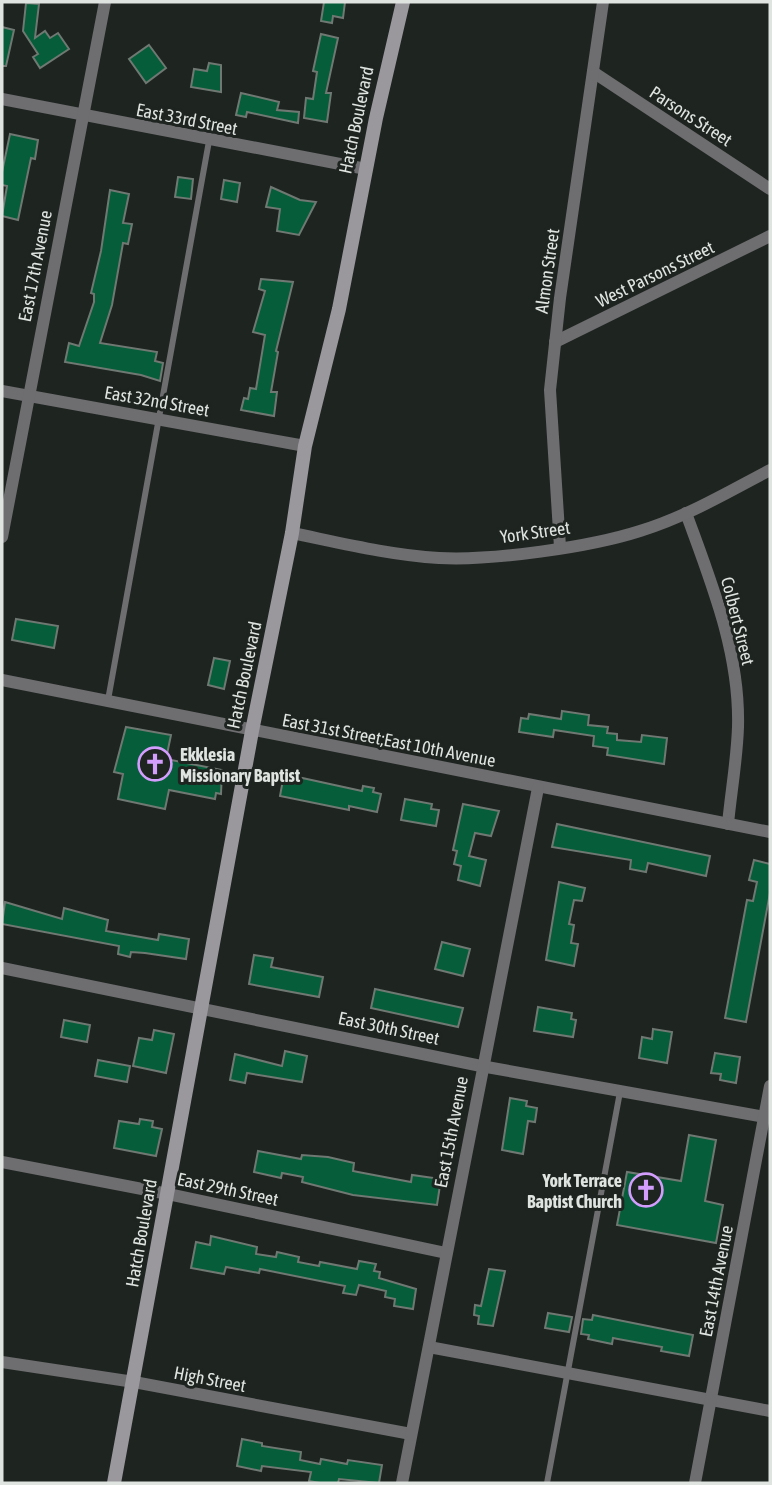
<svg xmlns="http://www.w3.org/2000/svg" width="772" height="1485" viewBox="0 0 772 1485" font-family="'Asap Condensed',sans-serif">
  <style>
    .building { fill: #065d39; stroke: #6f7872; stroke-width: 2 }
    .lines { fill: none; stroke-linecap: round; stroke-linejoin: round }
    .service { stroke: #6e6d70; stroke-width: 6 }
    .minor { stroke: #6e6d70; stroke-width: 12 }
    .secondary { stroke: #9a979d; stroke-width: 14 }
    .labels { text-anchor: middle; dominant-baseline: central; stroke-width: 6; stroke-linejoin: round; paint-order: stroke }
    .street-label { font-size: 18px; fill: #dfe4e1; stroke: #1e2420 }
    .poi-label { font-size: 18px; font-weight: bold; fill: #dfe4e1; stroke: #1e2420; text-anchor: start }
  </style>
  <rect width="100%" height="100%" fill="#1e2420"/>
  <g class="building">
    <path d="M324,2H345L343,18L333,16L332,23L321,21Z"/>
    <path d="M26,3L39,4L35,38L45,31L50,38L58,33L69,49L40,68L33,57L38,54L23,31Z"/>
    <path d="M2,27L14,30L6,66H2Z"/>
    <path d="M321,34L338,38L326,93H331L327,122L304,118L306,98L313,99L317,72L313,71Z"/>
    <path d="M149,45L166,68L146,83L129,59Z"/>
    <path d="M209,63L221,65V92L191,87L194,69L207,71Z"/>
    <path d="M241,93L279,102L277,110L299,112L298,123L247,112L246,117L236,115Z"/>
    <path d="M10,134L38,140L35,159L31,158L18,220L2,216L7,186L2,185V172Z"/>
    <path d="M178,177L193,179L191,199L175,197Z"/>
    <path d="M224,180L240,183L237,202L221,199Z"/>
    <path d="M271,187L300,200L316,202L299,235L277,231L280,209L266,207Z"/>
    <path d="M110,190L129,194L123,223L132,224L128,244L123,243L112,305L100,343L157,352L155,361L163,363L160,381L141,375L65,362L69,343L79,346L94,302V294L91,293L101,251Z"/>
    <path d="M261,279L293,282L276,351L278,352L271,392H277L274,416L241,410L244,398L248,399L250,388L256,389L265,335L253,332L265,291L259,289Z"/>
    <path d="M16,619L58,626L54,648L12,640Z"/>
    <path d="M214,658L230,661L224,689L208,685Z"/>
    <path d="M562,711L589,715L588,725L608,727L607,733L617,734V740L641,742L642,735L667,738L664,764L607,755L608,748L593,746L594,736L554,730L553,737L519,732L521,718L528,719L529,714L561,719Z"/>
    <path d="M126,727L171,735L166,759L222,770L221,794L216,793L215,799L169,790L165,809L118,799L123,774L114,772Z"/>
    <path d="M284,774L362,791L363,786L374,788L373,792L381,794L377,812L349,806V810L280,796Z"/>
    <path d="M405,799L432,804L431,809L439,810L436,826L401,820Z"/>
    <path d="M463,804L499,811L491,836L475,833L469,856L486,860L480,886L458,880L461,866L454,864L457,851L453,850Z"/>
    <path d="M557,824L710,856L706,876L648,863L646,872L630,869L631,860L552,847Z"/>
    <path d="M754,860L770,864V893L746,1022L725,1018L747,900L753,901L757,882L749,880Z"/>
    <path d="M559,882L585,888L582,901L574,900L569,924L574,925L571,943L578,944L574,966L546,960Z"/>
    <path d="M5,902L62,919L64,908L108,920L106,931L158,940L159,934L189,939L186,959L145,953L131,952L130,957L118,954L119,946L2,924Z"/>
    <path d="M442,942L470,949L463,976L435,969Z"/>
    <path d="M254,955L273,958L271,967L323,977L319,997L249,984Z"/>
    <path d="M375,989L463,1008L458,1027L371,1008Z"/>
    <path d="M538,1007L572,1013L571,1019L576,1020L573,1037L534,1031Z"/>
    <path d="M64,1020L90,1025L87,1042L61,1037Z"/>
    <path d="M653,1029L672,1032L667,1063L639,1058L642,1037L652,1039Z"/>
    <path d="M154,1030L174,1034L166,1073L133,1066L139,1038L152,1040Z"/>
    <path d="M285,1051L307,1056L302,1082L247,1073L245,1083L230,1080L235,1054L282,1066Z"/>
    <path d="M715,1053L740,1057L736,1083L720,1080L721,1074L711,1073Z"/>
    <path d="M98,1060L130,1066L127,1082L95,1076Z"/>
    <path d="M510,1098L527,1101L526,1106L537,1108L535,1122L528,1121L523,1154L502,1150Z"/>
    <path d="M140,1119L153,1121L152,1127L162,1129L156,1156L114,1148L119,1121L139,1124Z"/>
    <path d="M689,1135L716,1140L705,1201L723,1205L716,1243L617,1225L627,1172L681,1181Z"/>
    <path d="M258,1151L301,1159L302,1155L328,1157L354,1163L353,1171L358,1172L411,1182L412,1175L441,1179L437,1205L353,1195L302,1182L303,1177L282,1173L281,1178L254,1172Z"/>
    <path d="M211,1236L257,1247L256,1254L276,1257L277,1252L299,1257L298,1262L319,1266L320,1262L357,1269L359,1261L376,1264L374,1271L380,1272L379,1278L416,1289L413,1309L394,1306L395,1299L385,1297L386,1291L359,1285L356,1295L343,1293L345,1286L260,1269L259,1273L226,1267L224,1274L191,1268L196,1242L210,1245Z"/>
    <path d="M489,1269L505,1271L493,1326L478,1324L479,1316L474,1315L475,1305L481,1306Z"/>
    <path d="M548,1313L572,1317L569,1332L545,1328Z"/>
    <path d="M593,1315L693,1335L689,1356L661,1351L662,1347L618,1339L613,1338L612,1344L588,1339L589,1335L581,1334L583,1319L592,1320Z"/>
    <path d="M242,1439L262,1443V1446L301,1452L300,1460L320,1464L321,1459L347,1464L348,1460L382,1465L379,1483L339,1479L338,1483H320L309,1481L311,1472L262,1466L261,1471L237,1466Z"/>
  </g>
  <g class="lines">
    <g class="service">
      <path d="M108,700L209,141"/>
      <path d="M547,1483L620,1092"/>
    </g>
    <g class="minor">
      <path d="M593,72L770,189"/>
      <path d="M2,99L366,169"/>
      <path d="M555,342L770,236"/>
      <path d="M2,391L305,446"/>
      <path d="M686,513C711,582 740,652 738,727C737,759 731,792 728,824"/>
      <path d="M292,533C341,543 390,555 439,558C492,561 590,547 640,531C686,517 728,492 770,470"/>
      <path d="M2,537L105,2"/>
      <path d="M560,547L550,390L560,298L603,2"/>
      <path d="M2,680L770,832"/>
      <path d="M2,968L481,1066L770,1118"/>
      <path d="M2,1162L168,1194L446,1253"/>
      <path d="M429,1347L770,1411"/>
      <path d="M2,1362L134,1382L411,1434"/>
      <path d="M402,1483L538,788"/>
      <path d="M695,1483L770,1086"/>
    </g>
    <path class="secondary" d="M114,1483L252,731L292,533L305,446L339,309L376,118L403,2"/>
  </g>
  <defs>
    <symbol id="church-ring" viewBox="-11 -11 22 22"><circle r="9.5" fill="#1e2420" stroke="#d29dfd" stroke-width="1.5"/><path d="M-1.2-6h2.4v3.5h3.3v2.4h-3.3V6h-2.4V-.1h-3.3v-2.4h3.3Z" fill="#d29dfd"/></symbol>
  </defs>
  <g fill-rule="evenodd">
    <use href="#church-ring" x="136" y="745" width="38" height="38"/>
    <use href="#church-ring" x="627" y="1171" width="38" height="38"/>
  </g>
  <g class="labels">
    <g class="street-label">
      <text transform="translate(691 116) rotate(33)">Parsons Street</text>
      <text transform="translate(187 119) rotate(11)">East 33rd Street</text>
      <text transform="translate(356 120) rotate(-78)">Hatch Boulevard</text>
      <text transform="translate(35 266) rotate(-79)">East 17th Avenue</text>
      <text transform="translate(547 271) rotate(-82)">Almon Street</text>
      <text transform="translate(655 274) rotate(-26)">West Parsons Street</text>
      <text transform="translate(157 401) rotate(10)">East 32nd Street</text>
      <text transform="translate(535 532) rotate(-8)">York Street</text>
      <text transform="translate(738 621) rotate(76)">Colbert Street</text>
      <text transform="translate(244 675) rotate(-78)">Hatch Boulevard</text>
      <text transform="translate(389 740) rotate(11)">East 31st Street;East 10th Avenue</text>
      <text transform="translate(389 1028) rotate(12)">East 30th Street</text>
      <text transform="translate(451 1132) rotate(-79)">East 15th Avenue</text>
      <text transform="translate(228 1189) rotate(12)">East 29th Street</text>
      <text transform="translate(141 1233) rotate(-80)">Hatch Boulevard</text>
      <text transform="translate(716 1281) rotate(-79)">East 14th Avenue</text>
      <text transform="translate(210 1379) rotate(11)">High Street</text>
    </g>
    <g class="poi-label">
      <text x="180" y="754">Ekklesia<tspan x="180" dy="21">Missionary Baptist</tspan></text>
      <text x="622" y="1180" text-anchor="end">York Terrace<tspan x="622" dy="21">Baptist Church</tspan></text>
    </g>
  </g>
  <rect width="772" height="1485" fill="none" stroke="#dfe4e1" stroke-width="7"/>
</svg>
